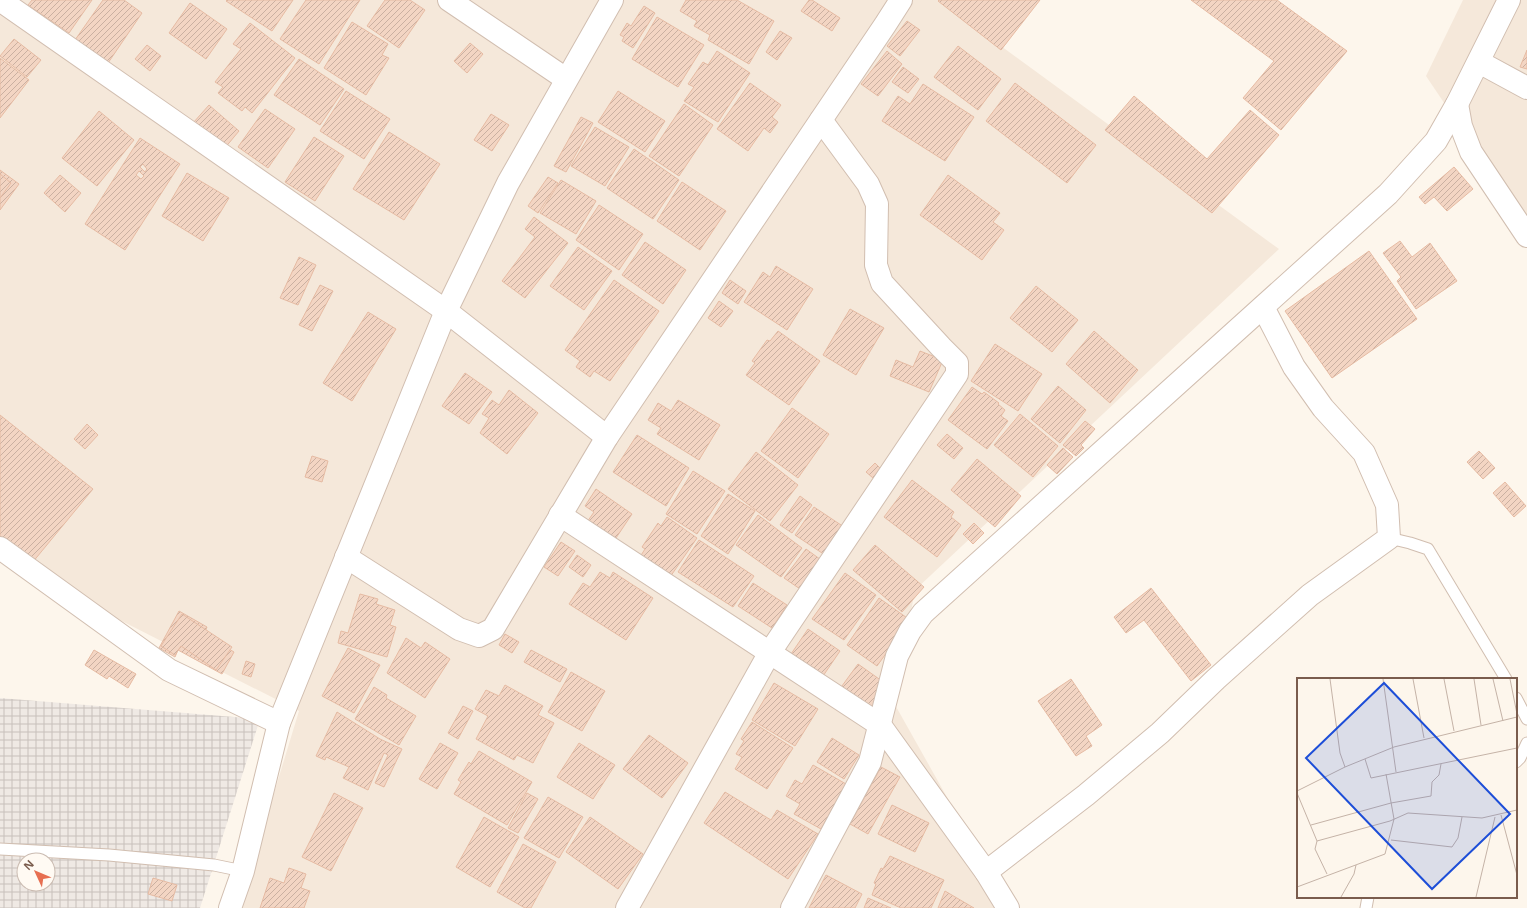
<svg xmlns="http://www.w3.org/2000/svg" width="1527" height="908" viewBox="0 0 1527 908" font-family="'Open Sans',sans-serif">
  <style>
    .residential { fill: #f5e8da }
    .industrial { fill: url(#industrial-grid); fill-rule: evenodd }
    .building { fill: url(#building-hatch); stroke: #e6bba3; fill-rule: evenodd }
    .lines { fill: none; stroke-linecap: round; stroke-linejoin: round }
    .service-casing { stroke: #d1beb0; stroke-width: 13 }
    .minor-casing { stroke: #d1beb0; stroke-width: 24 }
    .tertiary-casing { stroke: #d1beb0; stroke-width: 24 }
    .service { stroke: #fff; stroke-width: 11 }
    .minor { stroke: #fff; stroke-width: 22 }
    .tertiary { stroke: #fff; stroke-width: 22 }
    .inset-road { fill: none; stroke: #c5b3a7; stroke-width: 1 }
    .view { fill: #1d4ed8; fill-opacity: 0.15; stroke: #1d4ed8; stroke-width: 2 }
    .inset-edge { fill: none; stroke: #7a5c4d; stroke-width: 2 }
  </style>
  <defs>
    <pattern id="industrial-grid" width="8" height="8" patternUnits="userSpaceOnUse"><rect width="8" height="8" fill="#efe9e4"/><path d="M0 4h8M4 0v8" fill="none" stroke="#c7c0bb"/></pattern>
    <pattern id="building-hatch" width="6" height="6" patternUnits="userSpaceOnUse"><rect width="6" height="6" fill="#f3d5c3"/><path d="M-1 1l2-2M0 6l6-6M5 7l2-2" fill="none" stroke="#cab0a1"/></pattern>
  </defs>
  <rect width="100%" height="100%" fill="#fdf6ec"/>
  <g class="residential">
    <path d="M0,0H938L1279,249L915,590L894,703L975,847L1011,908H239L299,711L0,559Z"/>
    <path d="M1463,0H1527V226L1426,76Z"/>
  </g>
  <path class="industrial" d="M0,698L260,719L200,908H0ZM24,860H48V884H24Z"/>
  <g class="building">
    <path d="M32,0H92L69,33L28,5Z"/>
    <path d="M103,0H124L142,13L108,63L75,40Z"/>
    <path d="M227,0H293L272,31L226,1Z"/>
    <path d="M306,0H360L319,64L280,39Z"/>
    <path d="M385,0H410L425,10L399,48L367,26Z"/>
    <path d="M686,0H737L774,21L749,64L708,40L710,35L694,26L697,21L680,11Z"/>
    <path d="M809,0H812L840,18L832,31L801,11Z"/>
    <path d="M939,0H1040L1001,50L938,1Z"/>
    <path d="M1191,0H1277L1347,51L1281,130L1243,98L1274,61Z"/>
    <path d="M190,3L227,29L206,59L169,33Z"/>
    <path d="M644,6L655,13L633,48L622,41L624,37L620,35L627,23L631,26Z"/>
    <path d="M657,17L704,45L678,87L632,59Z"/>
    <path d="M907,21L920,30L900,56L887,46Z"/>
    <path d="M352,22L388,44L382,55L389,58L366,95L324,68Z"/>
    <path d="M250,23L295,58L252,113L245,107L242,111L218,93L223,87L215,82L241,49L233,44Z"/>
    <path d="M780,31L792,38L777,60L766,52Z"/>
    <path d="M14,39L41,60L27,77L0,56Z"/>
    <path d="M470,43L483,54L467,73L454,61Z"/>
    <path d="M147,45L161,56L150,71L135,59Z"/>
    <path d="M958,46L1001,79L978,110L934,77Z"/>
    <path d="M1527,50V69L1520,67Z"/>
    <path d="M717,51L750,73L718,122L684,101L694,87L688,84L703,62L708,65Z"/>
    <path d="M887,51L902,64L878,96L861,84Z"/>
    <path d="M0,58L29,80L0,118Z"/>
    <path d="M299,59L344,89L320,125L274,95Z"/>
    <path d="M903,67L919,79L908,93L892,82Z"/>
    <path d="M750,83L781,105L772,117L778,122L770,133L764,128L748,151L717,129Z"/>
    <path d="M1015,83L1096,145L1067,183L986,121Z"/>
    <path d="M923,84L974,117L945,161L882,121L898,96L910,104Z"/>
    <path d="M346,91L390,119L364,159L320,131Z"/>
    <path d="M618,91L665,121L645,152L598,122Z"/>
    <path d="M1134,96L1207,159L1250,110L1279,135L1212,213L1105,130Z"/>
    <path d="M684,104L713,125L679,176L649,156Z"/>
    <path d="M209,105L239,131L224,149L193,123Z"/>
    <path d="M265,109L295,129L268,168L238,147Z"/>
    <path d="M99,111L134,140L97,186L62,158Z"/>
    <path d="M491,114L509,125L492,151L474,140Z"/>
    <path d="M581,117L593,123L566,172L554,166Z"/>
    <path d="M595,127L629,147L605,186L571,166Z"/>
    <path d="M389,132L440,164L404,220L353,189Z"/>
    <path d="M314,137L344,156L315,201L285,182Z"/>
    <path d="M140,138L180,164L125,250L85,224ZM143,164L147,169L145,172L140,167ZM139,171L144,176L141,179L136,175Z"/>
    <path d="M634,149L679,180L653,219L607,188Z"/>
    <path d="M1454,167L1473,189L1447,211L1434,197L1425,204L1419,197Z"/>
    <path d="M0,170L19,184L0,210Z"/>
    <path d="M187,173L229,198L203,241L162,216Z"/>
    <path d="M0,174L11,183L0,198Z"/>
    <path d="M60,175L81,193L65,212L44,193Z"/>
    <path d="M948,175L1000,213L993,222L1004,230L982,260L920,215Z"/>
    <path d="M548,177L558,183L538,213L528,206Z"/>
    <path d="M561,180L596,201L576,234L540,213Z"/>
    <path d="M682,182L726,211L700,250L657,221Z"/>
    <path d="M599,205L643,234L619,270L576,240Z"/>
    <path d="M534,217L568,243L525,298L502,281L535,237L525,229Z"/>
    <path d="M1400,241L1412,257L1430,243L1457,281L1416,309L1397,281L1401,277L1383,253Z"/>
    <path d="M645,242L686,270L663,304L622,275Z"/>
    <path d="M578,247L612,271L584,310L550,286Z"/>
    <path d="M1369,251L1417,319L1332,378L1285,311Z"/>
    <path d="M299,257L316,265L298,305L280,298Z"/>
    <path d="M776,266L813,289L787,330L744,302L763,272L770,277Z"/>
    <path d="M614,280L659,311L610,381L594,371L590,377L576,367L580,361L565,350Z"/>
    <path d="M730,280L746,291L738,304L722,293Z"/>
    <path d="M320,285L333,291L312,331L299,325Z"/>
    <path d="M1036,286L1078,320L1052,352L1010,318Z"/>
    <path d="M719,301L733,311L721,327L708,318Z"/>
    <path d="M850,309L884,328L856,375L823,355Z"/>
    <path d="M368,312L396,329L352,401L323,383Z"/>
    <path d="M778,331L820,361L789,405L746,375L755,363L752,361L767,340L770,341Z"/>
    <path d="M1094,331L1138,370L1110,403L1066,364Z"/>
    <path d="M995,344L1042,374L1018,411L971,381Z"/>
    <path d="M920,351L943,360L929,392L890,376L896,360L913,367Z"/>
    <path d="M465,373L492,392L469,424L442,406Z"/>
    <path d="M1058,386L1086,410L1060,443L1031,419Z"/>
    <path d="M972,387L982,394L984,392L999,403L998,404L1005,410L1001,416L1008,421L987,449L948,420Z"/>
    <path d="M509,390L538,413L507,454L480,433L489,418L482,414L492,400L499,405Z"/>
    <path d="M678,400L720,425L699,460L657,434L661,428L648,420L658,403L671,411Z"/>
    <path d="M792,408L829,434L798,478L761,451Z"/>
    <path d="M1020,414L1058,446L1033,477L994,445Z"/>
    <path d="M0,415L93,489L32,563L0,537Z"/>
    <path d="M1085,421L1095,429L1081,445L1084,448L1076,456L1063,445Z"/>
    <path d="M87,424L98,435L85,449L74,439Z"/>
    <path d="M947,434L963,448L954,459L937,445Z"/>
    <path d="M637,435L689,468L666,506L613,472Z"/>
    <path d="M1063,448L1073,457L1057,474L1047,465Z"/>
    <path d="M1479,451L1495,468L1483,479L1467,462Z"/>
    <path d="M756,452L798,485L770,521L728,489Z"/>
    <path d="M312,456L328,461L322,482L305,477Z"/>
    <path d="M977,459L1021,496L995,527L951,490Z"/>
    <path d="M875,463L881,469L873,478L866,472Z"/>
    <path d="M693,471L725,491L697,534L666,514Z"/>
    <path d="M912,480L954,512L951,517L961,525L937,557L884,517Z"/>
    <path d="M1505,482L1526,506L1514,517L1493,493Z"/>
    <path d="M596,489L632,514L612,544L585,525L594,512L585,506Z"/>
    <path d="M728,494L755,511L728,554L701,536Z"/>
    <path d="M800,496L812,505L792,533L780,525Z"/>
    <path d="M814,507L844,527L825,555L795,535Z"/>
    <path d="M758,515L802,548L781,577L736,545Z"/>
    <path d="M667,517L697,538L668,580L638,560L645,549L642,547L658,523L661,526Z"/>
    <path d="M974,523L984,533L973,544L963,534Z"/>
    <path d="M699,540L754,576L733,607L678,572Z"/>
    <path d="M561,542L575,551L558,576L544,567Z"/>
    <path d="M875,545L924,587L902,612L853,570Z"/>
    <path d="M806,549L824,562L803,591L784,578Z"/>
    <path d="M577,555L591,565L583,577L569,567Z"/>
    <path d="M600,572L610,578L613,572L653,598L626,640L569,604L583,583L590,587Z"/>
    <path d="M845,573L876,595L844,640L812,619Z"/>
    <path d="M753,583L787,605L772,628L738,606Z"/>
    <path d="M1151,588L1211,665L1191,681L1144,620L1126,633L1114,617Z"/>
    <path d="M360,594L378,599L376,604L395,610L390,625L396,627L387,657L338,643L341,631L348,633Z"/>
    <path d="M879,598L910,620L877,666L847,645Z"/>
    <path d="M179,611L207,627L204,634L234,652L222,674L178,650L175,657L159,648Z"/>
    <path d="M182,614L232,647L216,670L181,646L175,655L161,646Z"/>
    <path d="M808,629L840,651L821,679L789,657Z"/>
    <path d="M505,634L519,642L512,653L499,645Z"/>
    <path d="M406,638L421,648L425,642L450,659L425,698L387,673Z"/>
    <path d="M348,648L380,665L354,713L322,696Z"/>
    <path d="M94,650L136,674L128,688L109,676L107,679L85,665Z"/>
    <path d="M531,650L567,669L560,682L524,662Z"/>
    <path d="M246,661L255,664L251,677L242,674Z"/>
    <path d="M858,664L889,686L871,712L839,690Z"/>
    <path d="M571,672L605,691L582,731L548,712Z"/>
    <path d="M1071,679L1102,725L1086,736L1092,746L1076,756L1038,701Z"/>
    <path d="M774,683L818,709L795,746L752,720Z"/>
    <path d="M505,685L543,706L538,715L554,723L533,763L517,755L514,760L476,739L488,716L475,709L486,690L499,696Z"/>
    <path d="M374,687L387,695L386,698L416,716L399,745L355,719Z"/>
    <path d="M463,706L473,711L458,739L448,733Z"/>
    <path d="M337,712L380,739L402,749L384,787L375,783L388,755L384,753L368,790L343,778L349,767L326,757L325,760L316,756Z"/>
    <path d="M752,722L793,748L767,789L735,769L742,757L736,754L744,741L741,739Z"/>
    <path d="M649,735L688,763L662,798L623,769Z"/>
    <path d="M832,738L859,755L844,779L817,762Z"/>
    <path d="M440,743L458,753L437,789L419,779Z"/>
    <path d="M579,743L615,765L593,799L557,777Z"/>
    <path d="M479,751L532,782L507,825L454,794L461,782L458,780L469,762L471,764Z"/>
    <path d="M813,765L846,784L821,829L794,814L800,804L786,796L795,780L802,784Z"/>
    <path d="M881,767L900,777L868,834L850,824Z"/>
    <path d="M725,792L771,820L777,810L818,834L788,879L704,823Z"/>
    <path d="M334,793L363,808L331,871L302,857Z"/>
    <path d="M527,793L538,799L518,833L508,828Z"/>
    <path d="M548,797L583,817L559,858L524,838Z"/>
    <path d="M892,805L929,823L915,852L878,834Z"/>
    <path d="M484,817L519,837L490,887L456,867Z"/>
    <path d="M590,817L643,854L618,889L566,852Z"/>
    <path d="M523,844L556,862L531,908H525L497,892Z"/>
    <path d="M890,856L944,880L931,908H901L872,895L876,884L874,883L881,868L883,869Z"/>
    <path d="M289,868L306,874L301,888L310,891L304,908H260L270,878L284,883Z"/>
    <path d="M826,875L862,894L855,908H809Z"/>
    <path d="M153,878L177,885L172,901L148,894Z"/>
    <path d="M945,891L974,908H938Z"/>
    <path d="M868,898L891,908H864Z"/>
  </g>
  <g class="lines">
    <defs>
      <g id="service">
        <path d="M1389,538L1410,543L1428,549L1506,679"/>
        <path d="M1516,698L1527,719"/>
        <path d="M1516,762L1520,758L1527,743"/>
        <path d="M0,849L109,855L214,865L243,871"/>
        <path d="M1366,908L1368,897"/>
      </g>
      <g id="minor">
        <path d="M0,0L446,311L607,437"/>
        <path d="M449,0L566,79"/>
        <path d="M1479,62L1527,88"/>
        <path d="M1457,104L1461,126L1471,152L1527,236"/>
        <path d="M560,515L880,725L986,872L1008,908"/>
        <path d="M0,548L169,670L279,723"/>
        <path d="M346,557L459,629L479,636L493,629L607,437L885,25L901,0"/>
        <path d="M986,872L1086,795L1160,733L1216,679L1310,595L1389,538L1387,505L1364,453L1323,408L1294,367L1263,307"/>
        <path d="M627,908L770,652L957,374V363L941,347L882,283L876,265L877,204L868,184L821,120"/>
        <path d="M792,908L870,762L897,656L910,631L923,613L1388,194L1436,141L1457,104L1509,0"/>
      </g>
      <path id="tertiary" d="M230,908L243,871L279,723L446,311L508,183L612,0"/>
    </defs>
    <use href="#service" class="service-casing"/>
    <use href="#minor" class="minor-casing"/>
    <use href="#tertiary" class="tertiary-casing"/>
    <use href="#service" class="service"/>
    <use href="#minor" class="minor"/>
    <use href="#tertiary" class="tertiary"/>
  </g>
  <g transform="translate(1297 678)">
    <rect width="220" height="220" fill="#fdf6ec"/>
    <path class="inset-road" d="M33,1L43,75L48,89M86,1L99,94M116,1L127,60M147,1L157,53M177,1L184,47M196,1L206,43M213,1L220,36M68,81L74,100L220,70M0,113L48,89L97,69L220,39M0,115L20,163L18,171L30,196M204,137L220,197M14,147L94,125L134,118L135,104L142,97L144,86M94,162L155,169L161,160L165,139M20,163L93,143L111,135L185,140L220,132M0,209L88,176L97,141L89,96M44,219L57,196L59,187M179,219L198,139"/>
    <path class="view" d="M87,5L213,136L135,211L9,80Z"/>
    <rect width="220" height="220" class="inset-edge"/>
  </g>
  <g transform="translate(36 872) rotate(314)"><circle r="19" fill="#fffaf3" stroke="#cabbb1"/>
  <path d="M0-3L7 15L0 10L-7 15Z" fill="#e76f51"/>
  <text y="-6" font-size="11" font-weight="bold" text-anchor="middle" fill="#7a5c4d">N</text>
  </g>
</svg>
